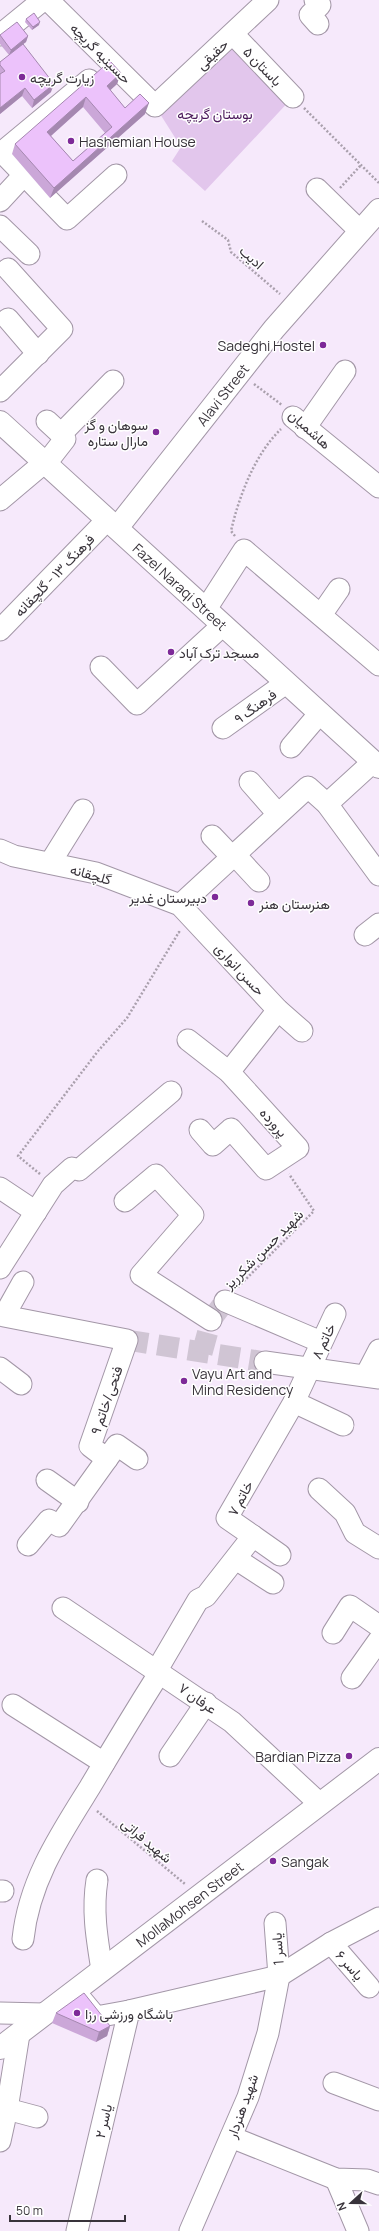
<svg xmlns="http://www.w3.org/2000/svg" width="379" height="2231" viewBox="0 0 379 2231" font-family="Manrope,Vazirmatn,sans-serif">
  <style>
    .green { fill: #e2c6ec }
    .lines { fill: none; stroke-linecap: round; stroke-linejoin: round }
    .minor-tunnel { stroke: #d0c5d4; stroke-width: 21; stroke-dasharray: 21 10; stroke-linecap: butt }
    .minor-casing { stroke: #a397a7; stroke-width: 23 }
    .major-casing { stroke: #a397a7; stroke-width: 24 }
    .path { stroke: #aaa0ad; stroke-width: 2.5; stroke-dasharray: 2 2; stroke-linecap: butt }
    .minor { stroke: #fff; stroke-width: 21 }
    .major { stroke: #fff; stroke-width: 22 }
    .wall { fill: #cba7d8; fill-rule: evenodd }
    .shaded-wall { fill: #a588b0 }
    .building { fill: #ecc2fb; stroke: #a588b0; fill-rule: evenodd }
    .poi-dot { fill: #7d2998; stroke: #fff; stroke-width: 1.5 }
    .labels { text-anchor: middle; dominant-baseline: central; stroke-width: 3; stroke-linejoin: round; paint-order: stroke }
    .street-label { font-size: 14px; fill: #38333a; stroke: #fff }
    .poi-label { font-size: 14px; fill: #38333a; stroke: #fff; text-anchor: start }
    .park-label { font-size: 14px; fill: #4a185a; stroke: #fff }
  </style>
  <rect width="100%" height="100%" fill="#f6e9fb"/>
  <path class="green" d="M233,34L293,97L205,191L172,161L181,147L155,106Z"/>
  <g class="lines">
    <g class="minor-tunnel">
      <path d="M127,1340L265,1362"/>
      <path d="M202,1353L211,1320L225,1301"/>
    </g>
    <defs>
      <g id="minor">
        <path d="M48,0L155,106L268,0"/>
        <path d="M315,0L320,5L310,15L318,24"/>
        <path d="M233,34L293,97"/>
        <path d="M0,35L43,0"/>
        <path d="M2,152L67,219L116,175"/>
        <path d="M0,154L89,80"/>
        <path d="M317,189L360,231"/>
        <path d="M0,201L24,175"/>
        <path d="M0,226L29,254"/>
        <path d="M8,319L38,354"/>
        <path d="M0,391L62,329L8,269"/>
        <path d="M293,417L379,487"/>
        <path d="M47,421L61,434"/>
        <path d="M305,428L345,371"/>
        <path d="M0,500L51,457L65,439L61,434L113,381"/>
        <path d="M206,609L244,550L379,665"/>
        <path d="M321,615L339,589"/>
        <path d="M0,630L107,520"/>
        <path d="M101,667L137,704L223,625"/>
        <path d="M223,728L286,683"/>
        <path d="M291,747L320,713"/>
        <path d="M250,782L278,814"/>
        <path d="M327,804L373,762"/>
        <path d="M212,836L232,857"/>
        <path d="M0,850L14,856L96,873L180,905L278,1010L302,1031"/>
        <path d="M234,854L259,881"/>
        <path d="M50,863L83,810"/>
        <path d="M180,905L308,787L327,804L379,875"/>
        <path d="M365,935L379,924"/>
        <path d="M188,1040L229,1072L298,1148L266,1169L231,1129L213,1145L200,1130"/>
        <path d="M229,1072L278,1010"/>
        <path d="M0,1188L36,1212"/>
        <path d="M125,1201L156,1175L193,1215L141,1275L211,1320"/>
        <path d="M0,1268L53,1185L72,1168L79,1170L171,1092"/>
        <path d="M23,1282L4,1316L127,1340L90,1446L107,1459L117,1445L137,1459"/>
        <path d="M225,1301L321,1342"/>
        <path d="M265,1362L379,1378"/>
        <path d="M0,1368L21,1384"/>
        <path d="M366,1375L379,1350"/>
        <path d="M294,1402L343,1425"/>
        <path d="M47,1480L78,1502"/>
        <path d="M319,1489L345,1513L355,1533L379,1548"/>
        <path d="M253,1536L280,1555"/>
        <path d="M28,1545L49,1520L59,1526L107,1459"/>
        <path d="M236,1559L273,1583"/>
        <path d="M63,1608L232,1722L320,1804"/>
        <path d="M333,1633L350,1606L379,1626"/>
        <path d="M157,1670L198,1600L206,1596L253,1536L227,1518L294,1402L335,1314"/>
        <path d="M352,1678L379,1640"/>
        <path d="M13,1705L104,1763"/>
        <path d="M170,1756L206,1703"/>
        <path d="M97,1880C92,1911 97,1939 102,1970"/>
        <path d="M0,1891H3"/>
        <path d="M23,1939C29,1881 60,1835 90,1787C113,1748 136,1710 160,1672"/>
        <path d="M331,1943L369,1987"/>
        <path d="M81,1999L96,2017L129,2011L279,1976L331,1943L379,1918"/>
        <path d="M0,2013L44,2014"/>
        <path d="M334,2083L379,2100"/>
        <path d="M7,2109L37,2117"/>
        <path d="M231,2137L336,2179L367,2180L379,2184"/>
        <path d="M0,2141L7,2109L19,2034"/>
        <path d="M336,2179L358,2231"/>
        <path d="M77,2231L129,2011"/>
        <path d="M190,2231L248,2097L268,2033L279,1976L275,1923"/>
      </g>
      <g id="major">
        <path id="s1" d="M0,422L379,767"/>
        <path id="s2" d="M117,528L274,329L379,210"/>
        <path id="s3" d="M0,2048L379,1759"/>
      </g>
    </defs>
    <use href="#minor" class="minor-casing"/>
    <use href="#major" class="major-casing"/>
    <g class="path">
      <path d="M304,108L379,183"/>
      <path d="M340,188L361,165"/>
      <path d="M202,221L228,240L231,252L280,294"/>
      <path d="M254,384L282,405"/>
      <path d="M235,536L231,531C239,496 255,454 281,429"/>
      <path d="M40,1174L18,1156L98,1051L127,1018L179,932L180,933"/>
      <path d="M238,1287L314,1211L289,1174"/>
      <path d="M97,1811L185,1884"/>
    </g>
    <use href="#minor" class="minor"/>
    <use href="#major" class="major"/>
  </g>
  <g class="wall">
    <path d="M26,19L39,25L32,30L25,22Z"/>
    <path d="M0,35L28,36L26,42L23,44L51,92L32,108L22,96L0,114V62L9,55L0,44Z"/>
    <path d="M121,73L117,84L110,90L125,108L145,114L50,198L12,154L15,144ZM83,107L105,133L73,161L51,136Z"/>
    <path d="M56,2013L110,2026L107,2036L96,2042L52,2023Z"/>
  </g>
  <g class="shaded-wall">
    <path d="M40,22L39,25L32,30L33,27Z"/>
    <path d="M28,36L26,42L9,55L11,50Z"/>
    <path d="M121,73L117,84L103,97L107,86Z"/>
    <path d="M54,84L51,92L32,108L34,100Z"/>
    <path d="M25,88L22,96L0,114V108Z"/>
    <path d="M86,97L83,107L44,142L47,132Z"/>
    <path d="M149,103L145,114L50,198L54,188Z"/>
    <path d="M110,2026L107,2036L96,2042L99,2032Z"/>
  </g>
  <g class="building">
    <path d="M34,13L40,22L33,27L26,19Z"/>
    <path d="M17,22L28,36L11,50L0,35Z"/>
    <path d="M23,44L54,84L34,100L25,88L0,108V74L5,71L0,65V62Z"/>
    <path d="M110,61L121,73L107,86L125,108L140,94L149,103L54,188L15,144ZM86,97L112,127L73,161L47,132Z"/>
    <path d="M84,1993L110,2026L99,2032L56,2013Z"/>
  </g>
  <g class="poi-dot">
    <circle cx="22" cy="77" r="4"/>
    <circle cx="71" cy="141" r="4"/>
    <circle cx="323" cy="345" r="4"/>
    <circle cx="156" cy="432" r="4"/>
    <circle cx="171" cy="652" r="4"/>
    <circle cx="215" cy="897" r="4"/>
    <circle cx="251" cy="903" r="4"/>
    <circle cx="184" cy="1381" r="4"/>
    <circle cx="349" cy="1756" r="4"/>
    <circle cx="273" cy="1861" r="4"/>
    <circle cx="77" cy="2013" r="4"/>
  </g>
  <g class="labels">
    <g class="street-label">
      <text transform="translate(101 53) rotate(45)">حسینیه گریچه</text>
      <text transform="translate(212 54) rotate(-43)">حقیقی</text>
      <text transform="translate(263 66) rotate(46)">باستان ۵</text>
      <text transform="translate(252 257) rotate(42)">ادیب</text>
      <text stroke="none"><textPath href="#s2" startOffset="170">Alavi Street</textPath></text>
      <text transform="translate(310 429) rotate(42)">هاشمیان</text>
      <text transform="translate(54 575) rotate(-46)">فرهنگ ۱۳ - گلچقانه</text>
      <text stroke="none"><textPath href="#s1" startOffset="244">Fazel Naraqi Street</textPath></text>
      <text transform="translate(255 706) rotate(-36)">فرهنگ ۹</text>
      <text transform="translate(91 874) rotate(16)">گلچقانه</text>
      <text transform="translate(240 969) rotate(47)">حسن انواری</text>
      <text transform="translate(274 1122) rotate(48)">پرورده</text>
      <text transform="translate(263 1249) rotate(-45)">شهید حسن شکرریز</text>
      <text transform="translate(323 1341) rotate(-65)">خاتم ۸</text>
      <text transform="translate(106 1400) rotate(-71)">فتحی/خاتم ۹</text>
      <text transform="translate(240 1498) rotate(-62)">خاتم ۷</text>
      <text transform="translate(198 1698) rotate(35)">عرفان ۷</text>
      <text transform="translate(147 1840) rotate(40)">شهید فراتی</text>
      <text stroke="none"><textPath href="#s3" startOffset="238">MollaMohsen Street</textPath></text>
      <text transform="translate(277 1949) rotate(-94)">یاسر 1</text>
      <text transform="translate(350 1965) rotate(49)">یاسر ۶</text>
      <text transform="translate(242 2106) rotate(-70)">شهید هنردار</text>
      <text transform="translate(103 2121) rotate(-77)">یاسر ۲</text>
    </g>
    <g class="poi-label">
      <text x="30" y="77">زیارت گریچه</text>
      <text x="79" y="141">Hashemian House</text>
      <text x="315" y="345" text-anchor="end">Sadeghi Hostel</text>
      <text x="148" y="424" text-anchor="end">سوهان و گز<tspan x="148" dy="16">مارال ستاره</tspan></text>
      <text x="179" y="652">مسجد ترک آباد</text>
      <text x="207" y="897" text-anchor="end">دبیرستان غدیر</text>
      <text x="259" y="903">هنرستان هنر</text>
      <text x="192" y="1373">Vayu Art and<tspan x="192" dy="16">Mind Residency</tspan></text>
      <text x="341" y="1756" text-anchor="end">Bardian Pizza</text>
      <text x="281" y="1861">Sangak</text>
      <text x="85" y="2013">باشگاه ورزشی رزا</text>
    </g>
    <g class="park-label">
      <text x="215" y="113">بوستان گریچه</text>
    </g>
  </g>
  <g transform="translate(351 2203) rotate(249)" stroke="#ffffff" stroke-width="3" paint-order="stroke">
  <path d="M0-3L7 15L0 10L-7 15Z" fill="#38333a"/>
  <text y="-6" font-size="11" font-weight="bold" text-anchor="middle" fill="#38333a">N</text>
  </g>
  <path d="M10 2215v6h115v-6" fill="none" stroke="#38333a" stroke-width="2"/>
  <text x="16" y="2215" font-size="12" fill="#38333a" stroke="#ffffff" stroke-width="3" paint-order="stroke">50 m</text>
</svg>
